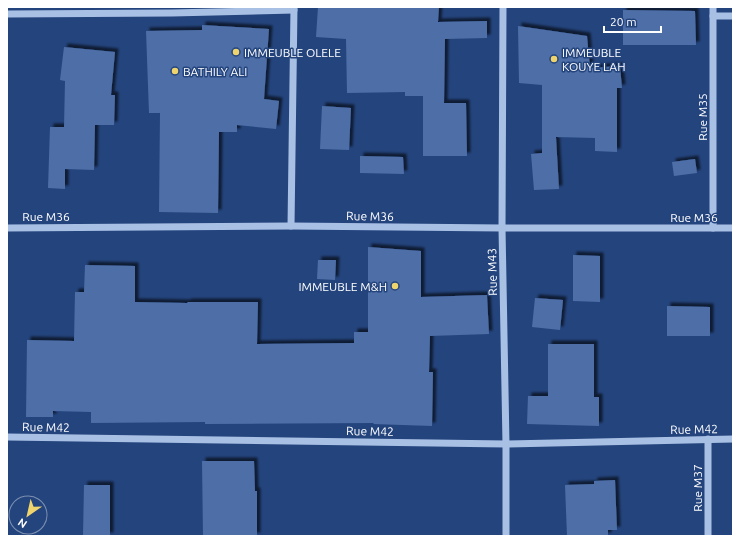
<svg xmlns="http://www.w3.org/2000/svg" width="740" height="543" viewBox="0 0 740 543" font-family="Ubuntu,sans-serif">
  <style>
    .building { fill: #4d6ea6; filter: url(#shadow) }
    .lines { fill: none; stroke-linecap: round; stroke-linejoin: round }
    .minor { stroke: #a9c0e5; stroke-width: 7 }
    .poi-dot { fill: #efd46d; stroke: #24447d; stroke-width: 1.5 }
    .labels { text-anchor: middle; dominant-baseline: central; stroke-width: 3; stroke-linejoin: round; paint-order: stroke }
    .poi-label { font-size: 12px; fill: #fff; stroke: #24447d; text-anchor: start }
    .street-label { font-size: 12px; fill: #fff; stroke: #24447d }
  </style>
  <defs>
    <filter id="shadow"><feDropShadow dx="3.5" dy="-3.5" stdDeviation="1" flood-color="#0009"/></filter>
  </defs>
  <rect width="100%" height="100%" fill="#24447d"/>
  <g class="building">
    <path d="M318,7H439L438,22L487,21V38L445,39L444,103H466L467,156H423V96H405V92L347,93L346,39L316,37Z"/>
    <path d="M623,10L695,11L696,45H623Z"/>
    <path d="M202,25L269,29L264,99L279,101L276,129L237,125V132H219L218,213L159,212L160,113H149L146,31L202,30Z"/>
    <path d="M518,26L587,36L590,68L620,66L622,88H617V152L595,151V138L556,137L559,189L534,190L531,154L542,153V85L519,83Z"/>
    <path d="M64,47L115,52L111,95H115L114,125H95L94,170L65,169V189L48,188L50,127H64L65,81L60,80Z"/>
    <path d="M322,106L351,108L349,150L320,149Z"/>
    <path d="M360,156L403,157L404,174L360,173Z"/>
    <path d="M695,159L697,173L674,176L672,162Z"/>
    <path d="M368,247L421,251V297L487,295L489,334L430,336L429,372H433L432,426L373,424L374,423L205,424V422L91,423V412L53,411V417H26L27,340L74,341L75,292H84L85,265L135,266V302L187,303L188,302H258L257,344L354,343V332H368Z"/>
    <path d="M573,255L600,256V302L573,301Z"/>
    <path d="M318,260H336L335,280L317,279Z"/>
    <path d="M535,298L563,300L560,330L532,327Z"/>
    <path d="M667,306L710,307V336H667Z"/>
    <path d="M548,344H594V397H599V426L527,424L528,396H548Z"/>
    <path d="M202,461H254L255,491H257V536H203Z"/>
    <path d="M615,480L617,530H608V536H567L565,485L594,484V481Z"/>
    <path d="M84,485H110V536H83Z"/>
  </g>
  <g class="lines">
    <g class="minor">
      <path d="M503,7L502,228L506,444V536"/>
      <path d="M7,14L172,13L294,10"/>
      <path d="M713,16H733"/>
      <path d="M291,226L294,7"/>
      <path d="M7,228L291,226L502,228H733"/>
      <path d="M713,228V7"/>
      <path d="M7,437L506,444L733,439"/>
      <path d="M708,439V536"/>
    </g>
  </g>
  <g class="poi-dot">
    <circle cx="236" cy="52" r="4"/>
    <circle cx="554" cy="59" r="4"/>
    <circle cx="175" cy="71" r="4"/>
    <circle cx="395" cy="286" r="4"/>
  </g>
  <g class="labels">
    <g class="poi-label">
      <text x="244" y="52">IMMEUBLE OLELE</text>
      <text x="562" y="52">IMMEUBLE<tspan x="562" dy="14">KOUYE LAH</tspan></text>
      <text x="183" y="71">BATHILY ALI</text>
      <text x="387" y="286" text-anchor="end">IMMEUBLE M&amp;H</text>
    </g>
    <g class="street-label">
      <text transform="translate(702 117) rotate(-90)">Rue M35</text>
      <text x="46" y="216">Rue M36</text>
      <text transform="translate(370 216) rotate(1)">Rue M36</text>
      <text x="694" y="217">Rue M36</text>
      <text transform="translate(492 272) rotate(-91)">Rue M43</text>
      <text transform="translate(46 427) rotate(1)">Rue M42</text>
      <text transform="translate(694 429) rotate(-1)">Rue M42</text>
      <text transform="translate(370 431) rotate(1)">Rue M42</text>
      <text transform="translate(697 488) rotate(-90)">Rue M37</text>
    </g>
  </g>
  <rect width="740" height="543" fill="none" stroke="#ffffff" stroke-width="16"/>
  <g transform="translate(28 515) rotate(214)"><circle r="19" fill="#24447d" stroke="#7c8fb1"/>
  <path d="M0-3L7 15L0 10L-7 15Z" fill="#efd46d"/>
  <text y="-6" font-size="11" font-weight="bold" text-anchor="middle" fill="#ffffff">N</text>
  </g>
  <path d="M604 26v6h57v-6" fill="none" stroke="#ffffff" stroke-width="2"/>
  <text x="610" y="26" font-size="12" fill="#ffffff" stroke="#24447d" stroke-width="3" paint-order="stroke">20 m</text>
</svg>
